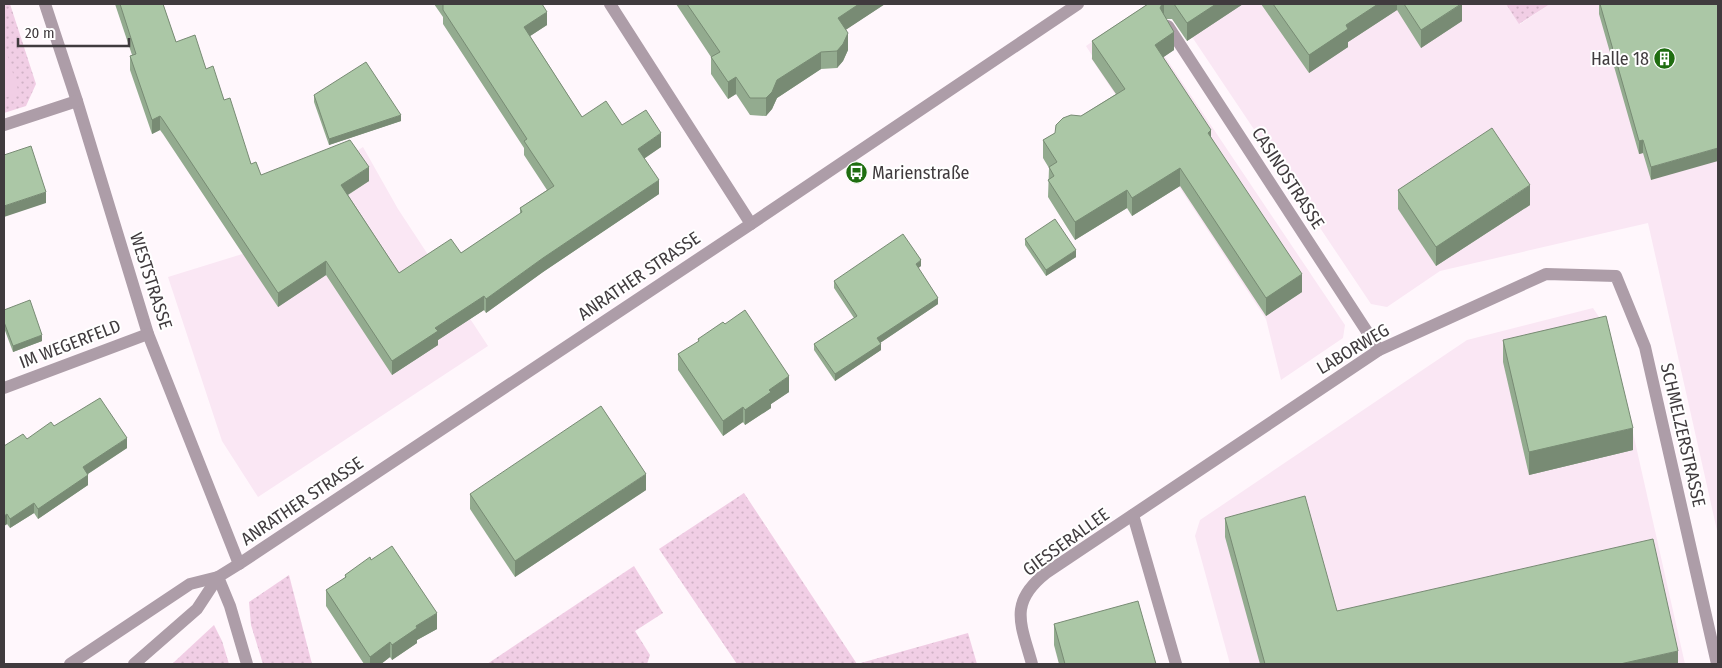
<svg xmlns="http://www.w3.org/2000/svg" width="1722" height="668" viewBox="0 0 1722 668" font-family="'Fira Sans Condensed',sans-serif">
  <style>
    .built { fill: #fae7f4 }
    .grass { fill: url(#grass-dots) }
    .park { fill: #f1cee5 }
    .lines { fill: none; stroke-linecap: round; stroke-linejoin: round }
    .minor { stroke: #ad9da8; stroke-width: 12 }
    .wall { fill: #93ab8f }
    .shaded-wall { fill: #788b74 }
    .building { fill: #abc7a6; stroke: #788b74 }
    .labels { text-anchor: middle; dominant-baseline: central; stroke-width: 4; stroke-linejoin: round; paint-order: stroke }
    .poi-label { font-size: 18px; fill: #403b3e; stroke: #fff; text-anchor: end }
    .street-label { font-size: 18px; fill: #403b3e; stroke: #fff }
  </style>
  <defs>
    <pattern id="grass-dots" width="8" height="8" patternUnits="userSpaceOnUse" patternTransform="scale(1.25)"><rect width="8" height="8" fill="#f1cee5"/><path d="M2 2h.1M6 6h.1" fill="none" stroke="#d0b2c6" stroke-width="1.8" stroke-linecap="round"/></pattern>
  </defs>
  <rect width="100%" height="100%" fill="#fff7fc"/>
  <g class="built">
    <path d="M1170,4H1506L1520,24L1550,4H1718V535L1648,223L1440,271L1387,307L1371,304Z"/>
    <path d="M1135,12L1345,325L1343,338L1281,380L1266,319L1172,176L1170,177L1091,58L1093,57L1086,46Z"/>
    <path d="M363,147L398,209L488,346L258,497L222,441L168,277L252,251L335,165Z"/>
    <path d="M1593,308L1611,335L1685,664H1230L1195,536L1200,520L1467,340Z"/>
  </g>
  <g class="grass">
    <path d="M4,4H10L36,84L26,106L4,113Z"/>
    <path d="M1506,4H1550L1519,24Z"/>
    <path d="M744,493L857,664L968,633L977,664H737L659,549Z"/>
    <path d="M634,566L663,613L635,631L650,655L647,664H487Z"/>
    <path d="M289,575L312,664H263L251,625L249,602Z"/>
    <path d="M214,625L222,641L229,664H172Z"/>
  </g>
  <path class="park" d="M4,44L19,93L4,98Z"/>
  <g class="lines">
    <g class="minor">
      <path d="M45,4L77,101L148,334L239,564"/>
      <path d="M610,4L751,224"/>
      <path d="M1168,26L1379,350"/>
      <path d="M4,125L77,101"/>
      <path d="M4,388L148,334"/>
      <path d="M1133,515L1176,664"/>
      <path d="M218,577L230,606L247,664"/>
      <path d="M70,664L190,584L218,577L239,564L751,224L1078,4"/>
      <path d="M134,664L197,609L218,577"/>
      <path d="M1032,664C1021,624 1008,603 1046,573L1379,350L1546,274L1616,276L1645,347L1717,664"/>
    </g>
  </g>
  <g class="wall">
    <path d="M115,4H163L176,42L206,69L224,100L251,164L261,175L369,181L348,195L399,273L461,253L520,214V208L547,190L524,155V148L443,24V17L434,4H542L547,25L530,36L582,117L622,125L661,147L644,158L659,194L543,272L486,313L484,310L438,340V345L392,375L326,275L278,307L163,134L160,130L152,134L130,70V56L132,55Z"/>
    <path d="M676,4H885L845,30L848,50L843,61L837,68L821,69L777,98L772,109L766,116L750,115L736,94L728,99L711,74V57Z"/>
    <path d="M1148,4H1243L1187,41L1172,19H1166L1174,50L1163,57L1211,137L1302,292L1266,316L1180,186L1132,216L1127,208L1075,240L1048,197L1049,168L1043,158V140L1055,133L1081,116L1116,94L1092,59V41Z"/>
    <path d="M1261,4H1462V21L1421,48L1397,10L1348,42V47L1309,73Z"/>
    <path d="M1599,4H1718L1651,180L1643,153L1639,154L1599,14Z"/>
    <path d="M314,95L401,121L329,145L314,102Z"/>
    <path d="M1398,190L1530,205L1436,266L1398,209Z"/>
    <path d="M1025,239L1076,257L1046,276L1025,245Z"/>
    <path d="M921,266L918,268L938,304L880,343L881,350L835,381L814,350V344L854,318L834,288V281Z"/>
    <path d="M4,310L42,341L13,352L4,328Z"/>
    <path d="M725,324L789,392L771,404V408L745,425L743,422L723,436L678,370V354L698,342V339Z"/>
    <path d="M1503,340L1633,450L1529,475L1503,362Z"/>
    <path d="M54,426L127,448L88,474V485L38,519L34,513L10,528L7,524L4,526L27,439Z"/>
    <path d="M646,490L515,577L470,509V494Z"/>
    <path d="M1225,518L1337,611L1678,664H1260L1225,537Z"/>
    <path d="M371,560L437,629L417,640V643L392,660L390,657L381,664H364L326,606V590L345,578V575Z"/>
    <path d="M1054,624L1156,664H1059L1054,645Z"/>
  </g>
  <g class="shaded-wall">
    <path d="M859,4H885L838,35V18Z"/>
    <path d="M1162,4H1164V19L1160,8Z"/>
    <path d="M1216,4H1243L1187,41V23Z"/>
    <path d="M1378,4H1397V10L1348,42V47L1309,73V55L1346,25Z"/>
    <path d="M1462,4V21L1421,48V30Z"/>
    <path d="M547,12V25L524,40V27Z"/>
    <path d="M1174,32V50L1155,63V45Z"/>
    <path d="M848,33V50L843,61L837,68V51Z"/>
    <path d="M821,52V69L777,98L772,109L766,116V98L777,80Z"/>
    <path d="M736,77V94L728,99V82Z"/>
    <path d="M401,115V121L329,145V139Z"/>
    <path d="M160,116V130L152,134V120Z"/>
    <path d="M1211,130V148L1208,133Z"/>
    <path d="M661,133V147L638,163V149Z"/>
    <path d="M1643,140V153L1639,154V141Z"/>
    <path d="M1718,148V161L1651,180V167Z"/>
    <path d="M369,167V181L341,199V185Z"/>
    <path d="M1180,168V186L1132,216V198Z"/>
    <path d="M659,180V194L543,272L486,313V299L543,258Z"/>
    <path d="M1530,185V205L1436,266V247Z"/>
    <path d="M1127,190V208L1075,240V222Z"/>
    <path d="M46,192V203L4,217V206Z"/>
    <path d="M1076,250V257L1046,276V270Z"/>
    <path d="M921,260V266L916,270V264Z"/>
    <path d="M326,261V275L278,307V293Z"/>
    <path d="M1302,274V292L1266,316V298Z"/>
    <path d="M484,296V310L438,340V345L392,375V361L435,328Z"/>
    <path d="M938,298V304L877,345V338Z"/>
    <path d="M42,335V341L13,352V346Z"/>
    <path d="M881,344V350L835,381V374Z"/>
    <path d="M789,376V392L771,404V408L745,425V410L769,390Z"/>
    <path d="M743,407V422L723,436V421Z"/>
    <path d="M1633,428V450L1529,475V452Z"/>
    <path d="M127,438V448L83,477V467Z"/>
    <path d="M646,474V490L515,577V561Z"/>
    <path d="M88,475V485L38,519V509Z"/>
    <path d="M34,503V513L10,528V519Z"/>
    <path d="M7,514V524L4,526V516Z"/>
    <path d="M437,613V629L417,640V643L392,660V645L416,626Z"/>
    <path d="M390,642V657L381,664H370V657Z"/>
    <path d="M1678,651V664H1620Z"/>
  </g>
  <g class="building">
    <path d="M120,4H163L176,42L195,35L206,69L213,66L224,100L230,98L251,164L256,162L261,175L350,140L369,167L341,185L399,273L451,239L461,253L522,212L520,208L554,186L524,141L527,139L443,10V4H542L547,12L524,27L582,117L606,101L622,125L646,110L661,133L638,149L659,180L543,258L486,299L484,296L435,328L438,331L392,361L326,261L278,293L163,120L160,116L152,120L130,56L136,54Z"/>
    <path d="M687,4H859L838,18L848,33L843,44L837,51L821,52L777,80L772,92L766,98H750L736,77L728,82L711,57L720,52Z"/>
    <path d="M1148,4H1162L1160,8L1174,32L1155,45L1211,130L1208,133L1302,274L1266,298L1180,168L1132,198L1127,190L1075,222L1048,180L1054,176L1049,167L1057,162L1043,140L1055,133L1056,125L1063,118L1071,115L1081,116L1125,89L1092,41Z"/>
    <path d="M1174,4H1216L1187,23Z"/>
    <path d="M1273,4H1378L1346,25L1348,29L1309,55Z"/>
    <path d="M1404,4H1461L1421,30Z"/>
    <path d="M1600,4H1718V148L1651,167L1643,140L1639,141Z"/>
    <path d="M366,62L401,115L329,139L314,95Z"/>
    <path d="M1492,128L1530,185L1436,247L1398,190Z"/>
    <path d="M31,146L46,192L4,206V155Z"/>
    <path d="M1055,219L1076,250L1046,270L1025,239Z"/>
    <path d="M903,234L921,260L916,264L938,298L877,338L881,344L835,374L814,344L857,316L834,281Z"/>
    <path d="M30,300L42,335L13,346L4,322V310Z"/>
    <path d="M745,310L789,376L769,390L771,392L745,410L743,407L723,421L678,354L699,341L698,339L723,322L725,324Z"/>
    <path d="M1606,316L1633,428L1529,452L1503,340Z"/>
    <path d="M100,398L127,438L83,467L88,475L38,509L34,503L10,519L7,514L4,516V446L23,434L27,439L51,422L54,426Z"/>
    <path d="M601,406L646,474L515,561L470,494Z"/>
    <path d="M1305,496L1337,611L1653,539L1678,651L1620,664H1265L1225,518Z"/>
    <path d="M392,546L437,613L416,626L417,628L392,645L390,642L370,657L326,590L346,577L345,575L370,557L371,560Z"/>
    <path d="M1138,601L1156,664H1065L1054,624Z"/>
  </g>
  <defs>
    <symbol id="building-disc" viewBox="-11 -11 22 22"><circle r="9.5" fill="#1f6d10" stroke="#fff"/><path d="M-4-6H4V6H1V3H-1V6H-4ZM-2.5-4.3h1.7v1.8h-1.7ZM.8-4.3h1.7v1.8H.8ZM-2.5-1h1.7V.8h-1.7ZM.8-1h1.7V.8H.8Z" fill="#fff"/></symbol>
    <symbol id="bus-disc" viewBox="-11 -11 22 22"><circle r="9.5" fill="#1f6d10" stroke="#fff"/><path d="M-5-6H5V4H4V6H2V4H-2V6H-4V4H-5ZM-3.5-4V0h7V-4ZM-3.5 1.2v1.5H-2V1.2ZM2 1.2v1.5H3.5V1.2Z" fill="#fff"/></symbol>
  </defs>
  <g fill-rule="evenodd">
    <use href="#building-disc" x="1652" y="46" width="25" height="25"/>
    <use href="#bus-disc" x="844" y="160" width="25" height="25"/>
  </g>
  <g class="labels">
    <g class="poi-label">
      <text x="1649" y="59">Halle 18</text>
      <text x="872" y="173" text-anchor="start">Marienstraße</text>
    </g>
    <g class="street-label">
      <text transform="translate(1288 178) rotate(57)">CASINOSTRASSE</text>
      <text transform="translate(639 276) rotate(-34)">ANRATHER STRASSE</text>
      <text transform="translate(151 281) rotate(72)">WESTSTRASSE</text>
      <text transform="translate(70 344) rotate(-21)">IM WEGERFELD</text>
      <text transform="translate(1353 349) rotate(-31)">LABORWEG</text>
      <text transform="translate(1683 435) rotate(77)">SCHMELZERSTRASSE</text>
      <text transform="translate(302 501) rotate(-34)">ANRATHER STRASSE</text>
      <text transform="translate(1066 542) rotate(-36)">GIESSERALLEE</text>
    </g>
  </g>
  <rect width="1722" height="668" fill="none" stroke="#403b3e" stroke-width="10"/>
  <path d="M18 38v8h111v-8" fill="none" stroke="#403b3e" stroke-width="2.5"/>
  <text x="25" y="38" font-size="15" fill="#403b3e" stroke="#ffffff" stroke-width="4" paint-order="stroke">20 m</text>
</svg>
